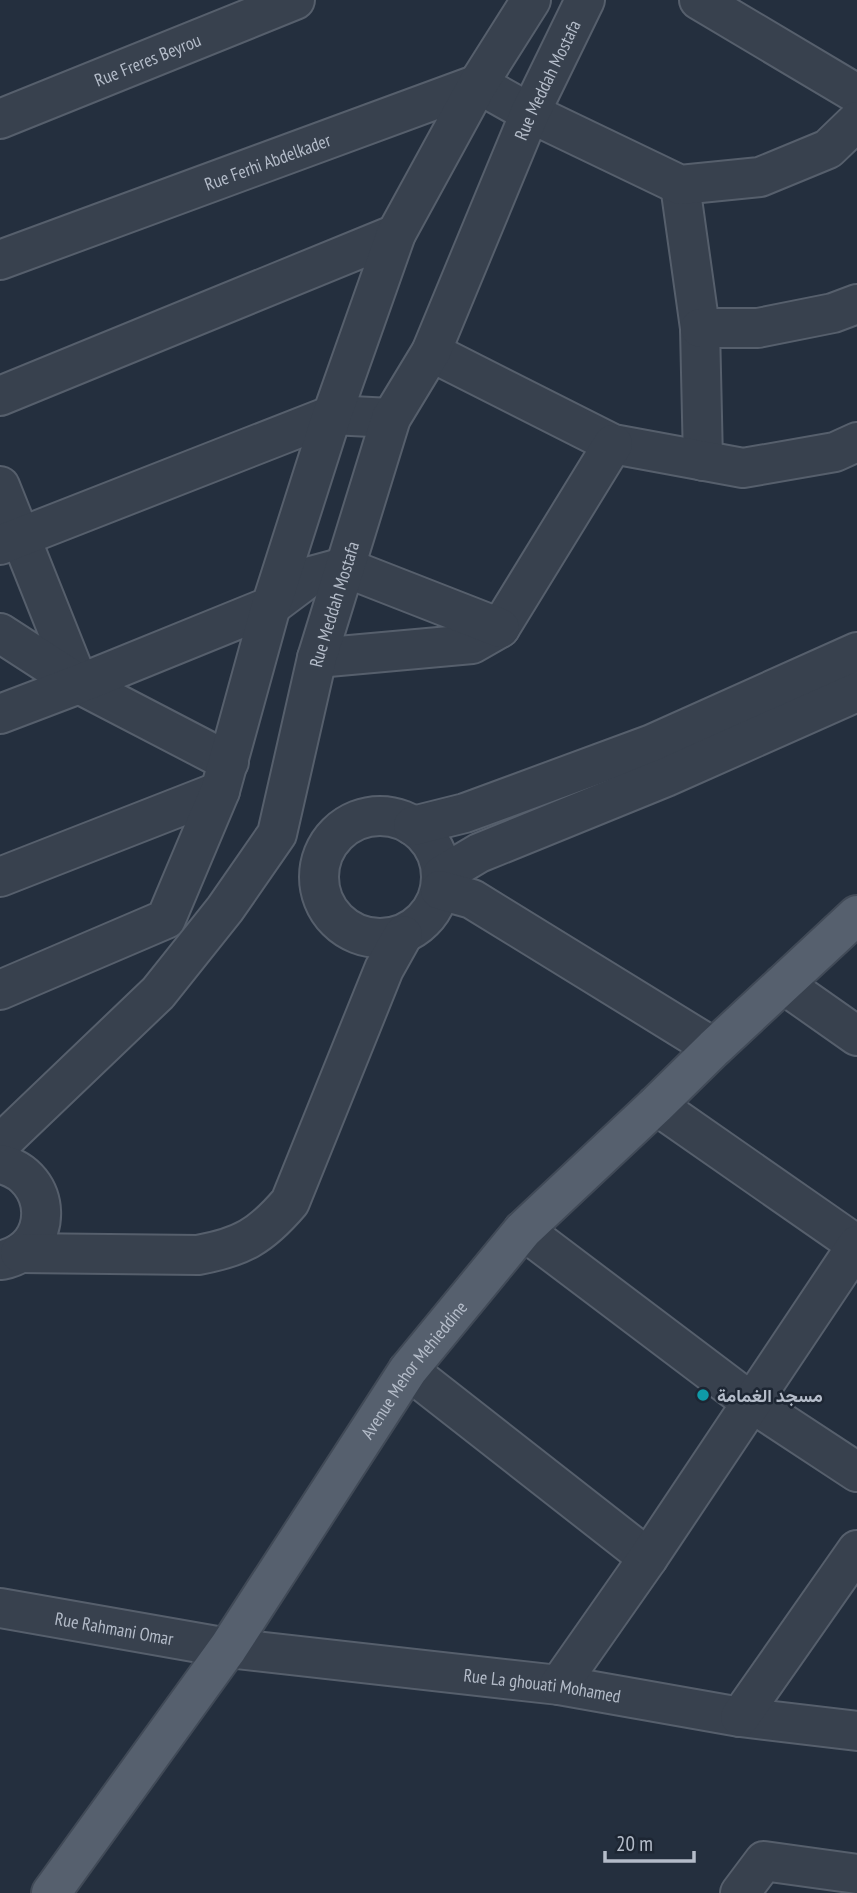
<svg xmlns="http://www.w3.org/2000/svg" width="857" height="1893" viewBox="0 0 857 1893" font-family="'PT Sans Narrow',Vazirmatn,sans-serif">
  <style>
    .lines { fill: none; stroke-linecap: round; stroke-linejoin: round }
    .minor-casing { stroke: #565f6c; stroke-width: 42 }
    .major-casing { stroke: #414a57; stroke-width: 42 }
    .minor { stroke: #38414e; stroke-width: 38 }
    .major { stroke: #56606e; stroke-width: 38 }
    .culture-dot { fill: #0f9aa8; stroke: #1d2633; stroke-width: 2.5 }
    .labels { text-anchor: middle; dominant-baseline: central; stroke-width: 5; stroke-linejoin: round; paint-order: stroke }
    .street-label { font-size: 18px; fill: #b4bcc9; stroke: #1d2633 }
    .poi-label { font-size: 18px; font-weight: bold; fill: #b4bcc9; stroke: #1d2633; text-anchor: start }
  </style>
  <rect width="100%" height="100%" fill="#242f3e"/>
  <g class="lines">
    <defs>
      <g id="minor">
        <path d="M699,0L857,94"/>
        <path id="s1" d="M0,119L295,0"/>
        <path d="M680,185L700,328L703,461"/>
        <path id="s2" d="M0,260L478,84L530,113L680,185L760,177L828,149L857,121"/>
        <path d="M700,328H758L833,313L857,304"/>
        <path d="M431,352L613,444L743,468L835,452L857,442"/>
        <path d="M0,396L396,234"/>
        <path d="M0,486L79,684"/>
        <path d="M0,545L332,415L391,418"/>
        <path d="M0,633L79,684L229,762"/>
        <path d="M317,658L472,644L500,628L613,444"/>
        <path d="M0,714L79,684L271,606L311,576L344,567L500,628"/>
        <circle cx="380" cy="877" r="61"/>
        <path d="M413,826L465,813L652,744L857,652"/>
        <path d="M442,875L479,853L666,777L857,692"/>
        <path d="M0,877L220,791"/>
        <path d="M440,890L472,899L714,1048"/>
        <path d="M783,984L857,1036"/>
        <path d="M0,990L166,919L220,791L271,606L332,415L396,234L478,84L531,0"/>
        <path d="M656,1105L857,1245"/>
        <path id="s3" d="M0,1144L158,993L225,909L277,834L317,658L391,418L431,352L530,113L585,0"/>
        <path d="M0,1164C53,1175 56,1249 2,1260"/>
        <path d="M523,1230L752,1403L857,1472"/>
        <path d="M20,1253L198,1255C242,1247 261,1236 290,1202L384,969L403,935"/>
        <path d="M408,1370L648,1558"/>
        <path id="s4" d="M0,1608L228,1648L559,1685L740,1717L857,1731"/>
        <path d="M559,1685L648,1558L857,1245"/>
        <path d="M740,1717L857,1550"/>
        <path d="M740,1893L764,1861L857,1874"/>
      </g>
      <g id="major">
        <path id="s5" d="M51,1893L228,1648L408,1370L523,1230L656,1105L714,1048L857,915"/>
      </g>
    </defs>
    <use href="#minor" class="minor-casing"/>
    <use href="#major" class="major-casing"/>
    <use href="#minor" class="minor"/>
    <use href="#major" class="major"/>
  </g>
  <circle class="culture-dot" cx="703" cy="1395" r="7"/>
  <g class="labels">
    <g class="street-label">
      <text stroke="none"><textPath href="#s1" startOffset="159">Rue Freres Beyrou</textPath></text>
      <text stroke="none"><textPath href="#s3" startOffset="1222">Rue Meddah Mostafa</textPath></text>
      <text stroke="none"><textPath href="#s2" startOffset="285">Rue Ferhi Abdelkader</textPath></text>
      <text stroke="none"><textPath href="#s3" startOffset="654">Rue Meddah Mostafa</textPath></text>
      <text stroke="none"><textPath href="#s5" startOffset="637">Avenue Mehor Mehieddine</textPath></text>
      <text stroke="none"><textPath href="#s4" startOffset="116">Rue Rahmani Omar</textPath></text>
      <text stroke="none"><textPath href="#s4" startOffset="548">Rue La ghouati Mohamed</textPath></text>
    </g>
    <g class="poi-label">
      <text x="717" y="1395">مسجد الغمامة</text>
    </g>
  </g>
  <path d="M605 1851v10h89v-10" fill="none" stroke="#b4bcc9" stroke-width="3.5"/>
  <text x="616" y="1851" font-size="21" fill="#b4bcc9" stroke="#1d2633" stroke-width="5" paint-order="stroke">20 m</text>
</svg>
